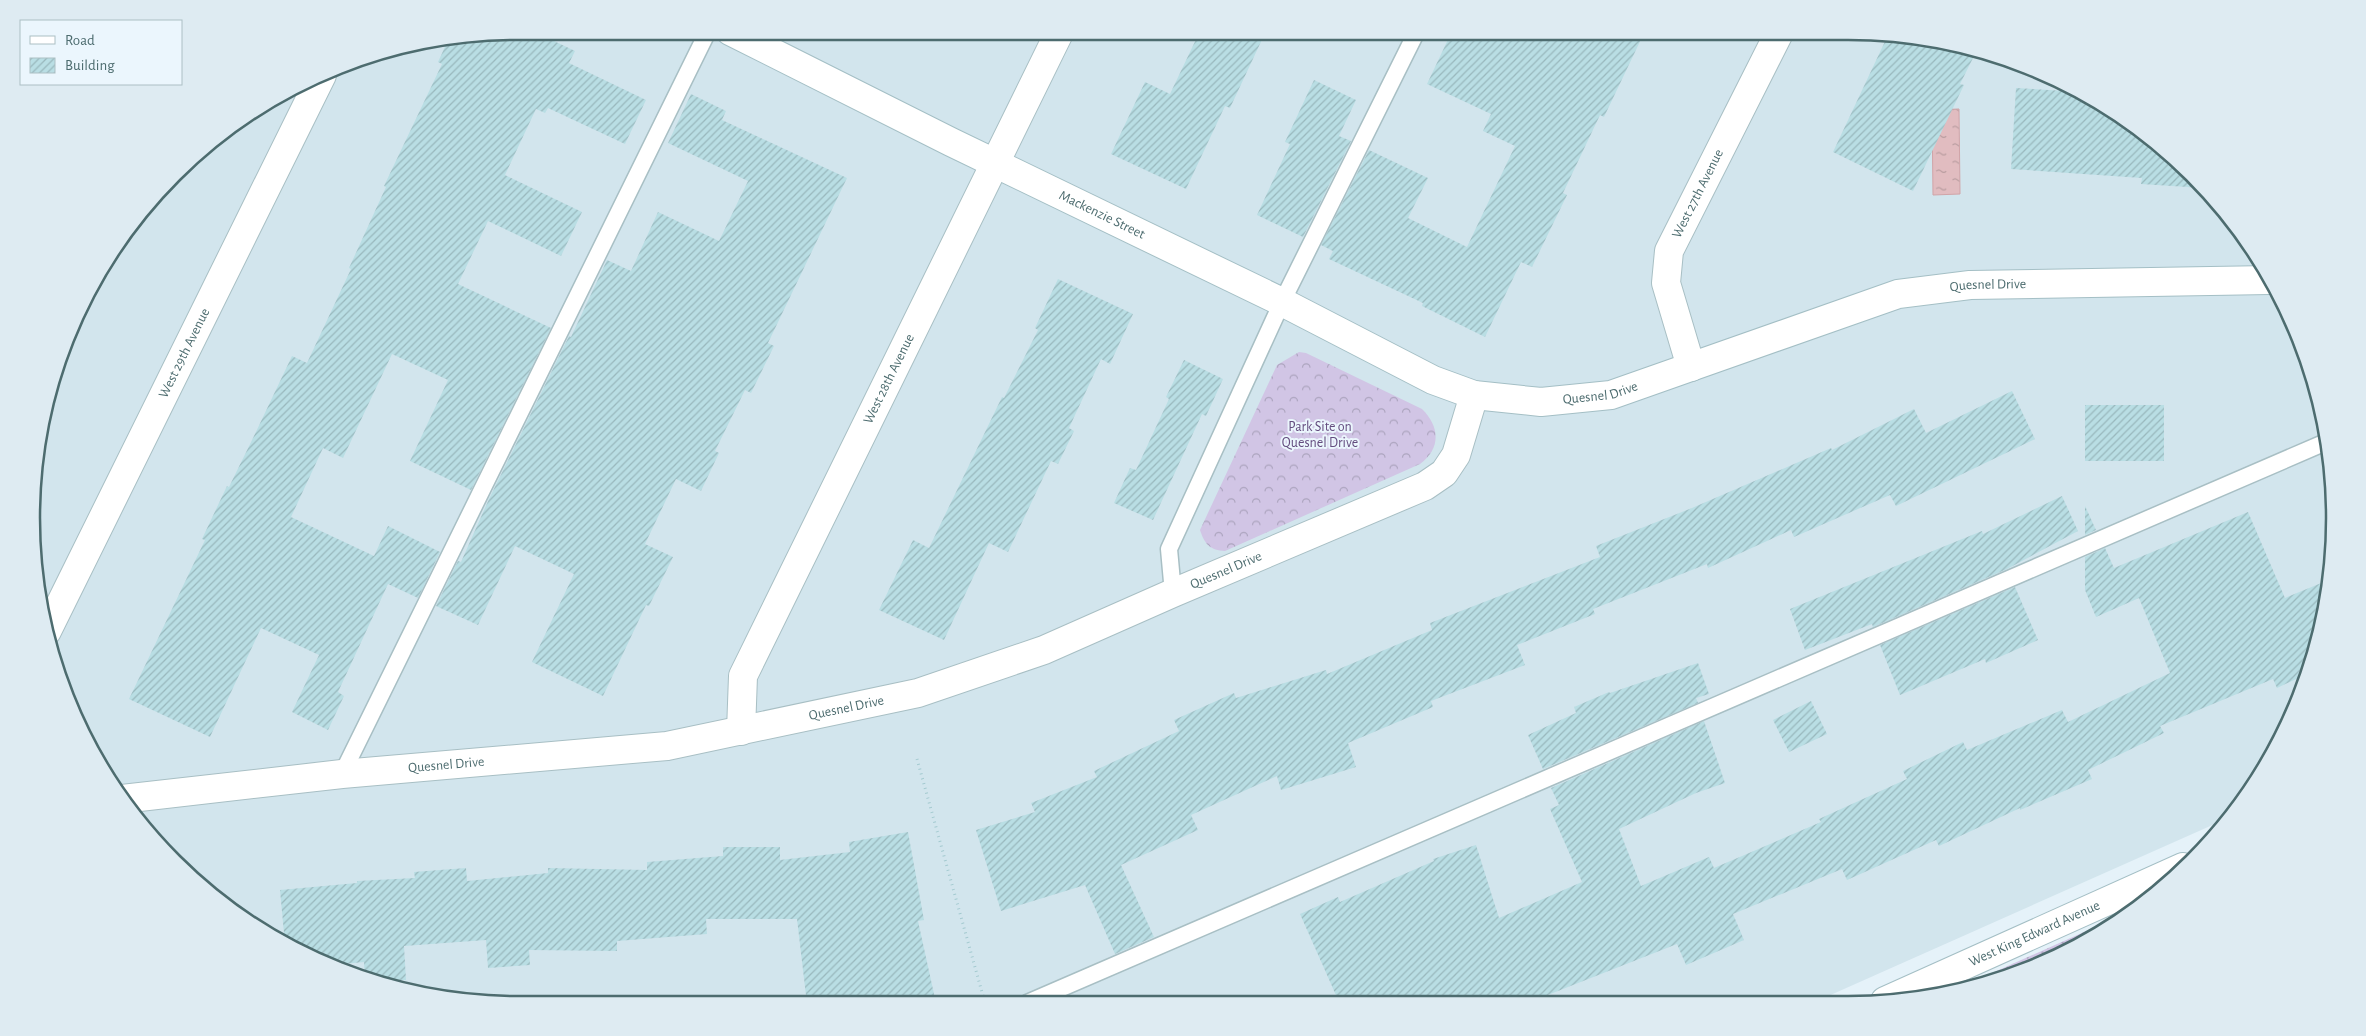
<svg xmlns="http://www.w3.org/2000/svg" width="2366" height="1036" viewBox="0 0 2366 1036" font-family="'Alegreya Sans',sans-serif">
  <style>
    .residential { fill: #d2e5ed }
    .grass { fill: url(#grass-dots) }
    .forest { fill: url(#forest-crowns) }
    .water { fill: url(#water-ripples); stroke: #d1a4a8 }
    .building { fill: url(#building-hatch) }
    .lines { fill: none; stroke-linecap: round; stroke-linejoin: round }
    .lane-casing { stroke: #a8bfc4; stroke-width: 19 }
    .street-casing { stroke: #a8bfc4; stroke-width: 30 }
    .secondary-casing { stroke: #a4bfc5; stroke-width: 30 }
    .path { stroke: #a4cad0; stroke-width: 3; stroke-dasharray: 1 4; stroke-linecap: butt }
    .lane { stroke: #fff; stroke-width: 16 }
    .street { stroke: #fff; stroke-width: 28 }
    .secondary { stroke: #fff; stroke-width: 28 }
    .labels { text-anchor: middle; dominant-baseline: central; stroke-width: 4; stroke-linejoin: round; paint-order: stroke }
    .street-label { font-size: 14px; fill: #4d6c6f; stroke: #ebf6fd }
    .park-label { font-size: 14px; fill: #644d7f; stroke: #ebf6fd }
    .rim { fill: none; stroke: #4d6c6f; stroke-width: 2.5 }
  </style>
  <defs>
    <pattern id="grass-dots" width="8" height="8" patternUnits="userSpaceOnUse" patternTransform="scale(1.25)"><rect width="8" height="8" fill="#d1c5e5"/><path d="M2 2h.1M6 6h.1" fill="none" stroke="#aca4be" stroke-width="1.8" stroke-linecap="round"/></pattern>
    <pattern id="forest-crowns" width="20" height="18" patternUnits="userSpaceOnUse" patternTransform="scale(1.25)"><rect width="20" height="18" fill="#d1c5e5"/><path d="M2 6a3 3 0 1 1 6 0M12 15a3 3 0 1 1 6 0" fill="none" stroke="#aca4be"/></pattern>
    <pattern id="water-ripples" width="26" height="14" patternUnits="userSpaceOnUse" patternTransform="scale(1.25)"><rect width="26" height="14" fill="#e1bcc0"/><path d="M2 4q2-2 4 0t4 0M15 11q2-2 4 0t4 0" fill="none" stroke="#b99da0"/></pattern>
    <pattern id="building-hatch" width="6" height="6" patternUnits="userSpaceOnUse" patternTransform="scale(1.25)"><rect width="6" height="6" fill="#b9dee4"/><path d="M-1 1l2-2M0 6l6-6M5 7l2-2" fill="none" stroke="#99b8bd"/></pattern>
  </defs>
  <rect width="100%" height="100%" fill="#e5f2f9"/>
  <path class="residential" d="M518,31H1848L1943,41L2005,57L2092,97L2169,152L2234,222L2285,303L2318,392L2334,486L2331,582L2309,675L2253,789L2226,819L1817,1001L518,1005L423,995L361,979L275,940L197,884L132,815L96,761L57,675L35,582L31,518L41,423L57,361L96,275L152,197L197,152L274,97L361,57L423,41Z"/>
  <path class="grass" d="M2122,915L2063,955L1972,982Z"/>
  <path class="forest" d="M1299,352L1306,353L1422,409C1440,427 1441,448 1420,464L1225,551C1210,550 1205,545 1200,530L1277,365Z"/>
  <path class="water" d="M1959,109L1960,194L1933,195L1932,110Z"/>
  <g class="building">
    <path d="M518,31H533L575,51L569,63L646,100L625,144L548,108L545,113L536,109L505,175L582,212L561,256L488,221L458,284L551,328L471,490L410,461L448,380L392,354L343,458L323,448L291,517L374,556L388,526L440,552L418,598L388,584L338,692L344,696L328,730L292,712L319,655L261,628L210,737L129,699L205,540L202,539L227,486L229,487L254,436L292,356L307,363L351,269L349,268L386,187L384,186L442,64L438,62L449,38Z"/>
    <path d="M1200,31H1266L1230,108L1225,106L1186,189L1111,154L1145,82L1170,94Z"/>
    <path d="M1452,31H1645L1604,117L1600,115L1563,193L1567,195L1532,267L1521,262L1485,337L1422,306L1423,303L1329,259L1333,251L1321,245L1369,150L1428,178L1408,218L1467,247L1515,146L1483,131L1491,114L1427,84Z"/>
    <path d="M1888,35L1943,41L1977,50L1960,84L1964,85L1913,191L1833,152Z"/>
    <path d="M1314,80L1356,100L1339,136L1351,141L1303,237L1257,215L1290,144L1285,142Z"/>
    <path d="M2016,88L2082,92L2092,97L2169,152L2203,188L2141,184L2142,178L2011,169Z"/>
    <path d="M691,94L726,111L722,120L847,178L768,343L774,346L751,393L745,390L715,451L719,453L701,491L676,479L645,544L673,557L649,606L646,605L603,696L532,662L574,574L515,546L478,625L436,606L458,561L461,562L489,499L569,336L571,337L607,260L631,271L658,212L719,241L748,181L668,143Z"/>
    <path d="M1058,279L1133,314L1110,364L1101,359L1069,428L1074,431L1058,464L1051,461L1008,552L989,543L944,640L879,610L913,540L929,548L1002,397L1004,398L1038,330L1035,328Z"/>
    <path d="M1184,360L1223,379L1206,416L1202,414L1153,520L1114,503L1130,468L1136,470L1169,399L1166,397Z"/>
    <path d="M2012,391L2035,439L1896,506L1890,495L1794,537L1791,530L1708,568L1707,564L1593,609L1595,614L1517,645L1525,665L1431,701L1433,707L1348,743L1356,767L1281,790L1277,776L1191,815L1198,830L1121,865L1154,937L1115,954L1085,885L1001,911L976,830L1035,812L1031,803L1097,777L1094,771L1179,731L1174,720L1234,693L1236,698L1326,670L1327,674L1432,630L1430,623L1600,557L1596,546L1692,508L1831,448L1832,450L1914,409L1926,433Z"/>
    <rect x="2085" y="405" width="79" height="56"/>
    <path d="M2062,496L2078,531L2007,569L1873,627L1872,624L1805,650L1790,609L1982,531L1983,534Z"/>
    <path d="M2085,506L2096,530L2085,535Z"/>
    <path d="M2248,512L2285,598L2331,579L2309,673L2277,688L2273,679L2160,726L2164,733L2088,770L2092,779L2020,810V808L1939,846L1936,840L1847,880L1842,869L1733,914L1744,940L1686,965L1677,944L1530,1002H1339L1300,914L1338,897L1340,902L1434,861L1433,859L1476,845L1499,918L1582,882L1550,809L1559,805L1551,788L1704,721L1725,783L1696,793L1619,829L1641,886L1709,857L1714,868L1821,822L1819,819L1907,779L1903,771L1963,742L1967,750L2062,710L2068,722L2170,673L2139,598L2096,617L2085,590V557L2105,548L2114,568Z"/>
    <path d="M2015,587L2038,640L1986,663L1985,659L1900,695L1880,645Z"/>
    <path d="M1698,663L1709,694L1696,698L1698,703L1543,769L1528,735L1576,713L1574,707L1609,692L1610,693Z"/>
    <path d="M1811,701L1827,734L1789,752L1773,720Z"/>
    <path d="M908,832L924,920L918,921L936,1003L807,1004L797,919H706L707,934L617,941V951L529,950L530,965L488,968L486,940L404,946L406,980L374,982L365,980L364,962L332,965L285,944L280,890L357,883V881L415,878L414,872L466,868L467,881L548,873V868L647,870V862L723,856V847H780V860L850,852L849,842Z"/>
  </g>
  <g class="lines">
    <defs>
      <g id="lane">
        <path d="M1173,593L1169,549L1282,302L1417,31"/>
        <path d="M342,774L708,31"/>
        <path d="M1027,1003L2326,442"/>
      </g>
      <g id="street">
        <path id="s1" d="M1691,367L1666,283L1669,251L1780,31"/>
        <path id="s2" d="M47,631L322,75"/>
        <path id="s3" d="M741,731L743,676L1060,31"/>
        <path id="s4" d="M122,799L342,774L667,746L918,693L1044,650L1173,593L1425,486L1444,473L1456,455L1474,395"/>
      </g>
      <g id="secondary">
        <path id="s5" d="M730,31L951,142L1282,302L1433,380L1474,395L1541,402L1611,395L1898,294L1970,285L2270,280"/>
        <path id="s6" d="M1885,1001L2183,867"/>
      </g>
    </defs>
    <use href="#lane" class="lane-casing"/>
    <use href="#street" class="street-casing"/>
    <use href="#secondary" class="secondary-casing"/>
    <path class="path" d="M917,759L985,1003"/>
    <use href="#lane" class="lane"/>
    <use href="#street" class="street"/>
    <use href="#secondary" class="secondary"/>
  </g>
  <g class="labels">
    <g class="street-label">
      <text stroke="none"><textPath href="#s1" startOffset="184">West 27th Avenue</textPath></text>
      <text stroke="none"><textPath href="#s5" startOffset="415">Mackenzie Street</textPath></text>
      <text stroke="none"><textPath href="#s5" startOffset="1361">Quesnel Drive</textPath></text>
      <text stroke="none"><textPath href="#s2" startOffset="310">West 29th Avenue</textPath></text>
      <text stroke="none"><textPath href="#s3" startOffset="386">West 28th Avenue</textPath></text>
      <text stroke="none"><textPath href="#s5" startOffset="956">Quesnel Drive</textPath></text>
      <text stroke="none"><textPath href="#s4" startOffset="1136">Quesnel Drive</textPath></text>
      <text stroke="none"><textPath href="#s4" startOffset="731">Quesnel Drive</textPath></text>
      <text stroke="none"><textPath href="#s4" startOffset="326">Quesnel Drive</textPath></text>
      <text stroke="none"><textPath href="#s6" startOffset="164">West King Edward Avenue</textPath></text>
    </g>
    <g class="park-label">
      <text x="1320" y="427">Park Site on<tspan x="1320" dy="16">Quesnel Drive</tspan></text>
    </g>
  </g>
  <path d="M0 0H2366V1036H0ZM518 40H1848A478 478 0 0 1 2326 518V518A478 478 0 0 1 1848 996H518A478 478 0 0 1 40 518V518A478 478 0 0 1 518 40Z" fill="#deebf2" fill-rule="evenodd"/>
  <path class="rim" d="M518 40H1848A478 478 0 0 1 2326 518V518A478 478 0 0 1 1848 996H518A478 478 0 0 1 40 518V518A478 478 0 0 1 518 40Z"/>
  <rect x="20" y="20" width="162" height="65" fill="#ebf6fd" stroke="#acbfc4"/>
  <rect x="30" y="36" width="25" height="8" fill="#ffffff" stroke="#acbfc4"/>
  <text x="65" y="45" font-size="15" fill="#4d6c6f">Road</text>
  <rect x="30" y="58" width="25" height="15" fill="url(#building-hatch)" stroke="#acbfc4"/>
  <text x="65" y="70" font-size="15" fill="#4d6c6f">Building</text>
</svg>
